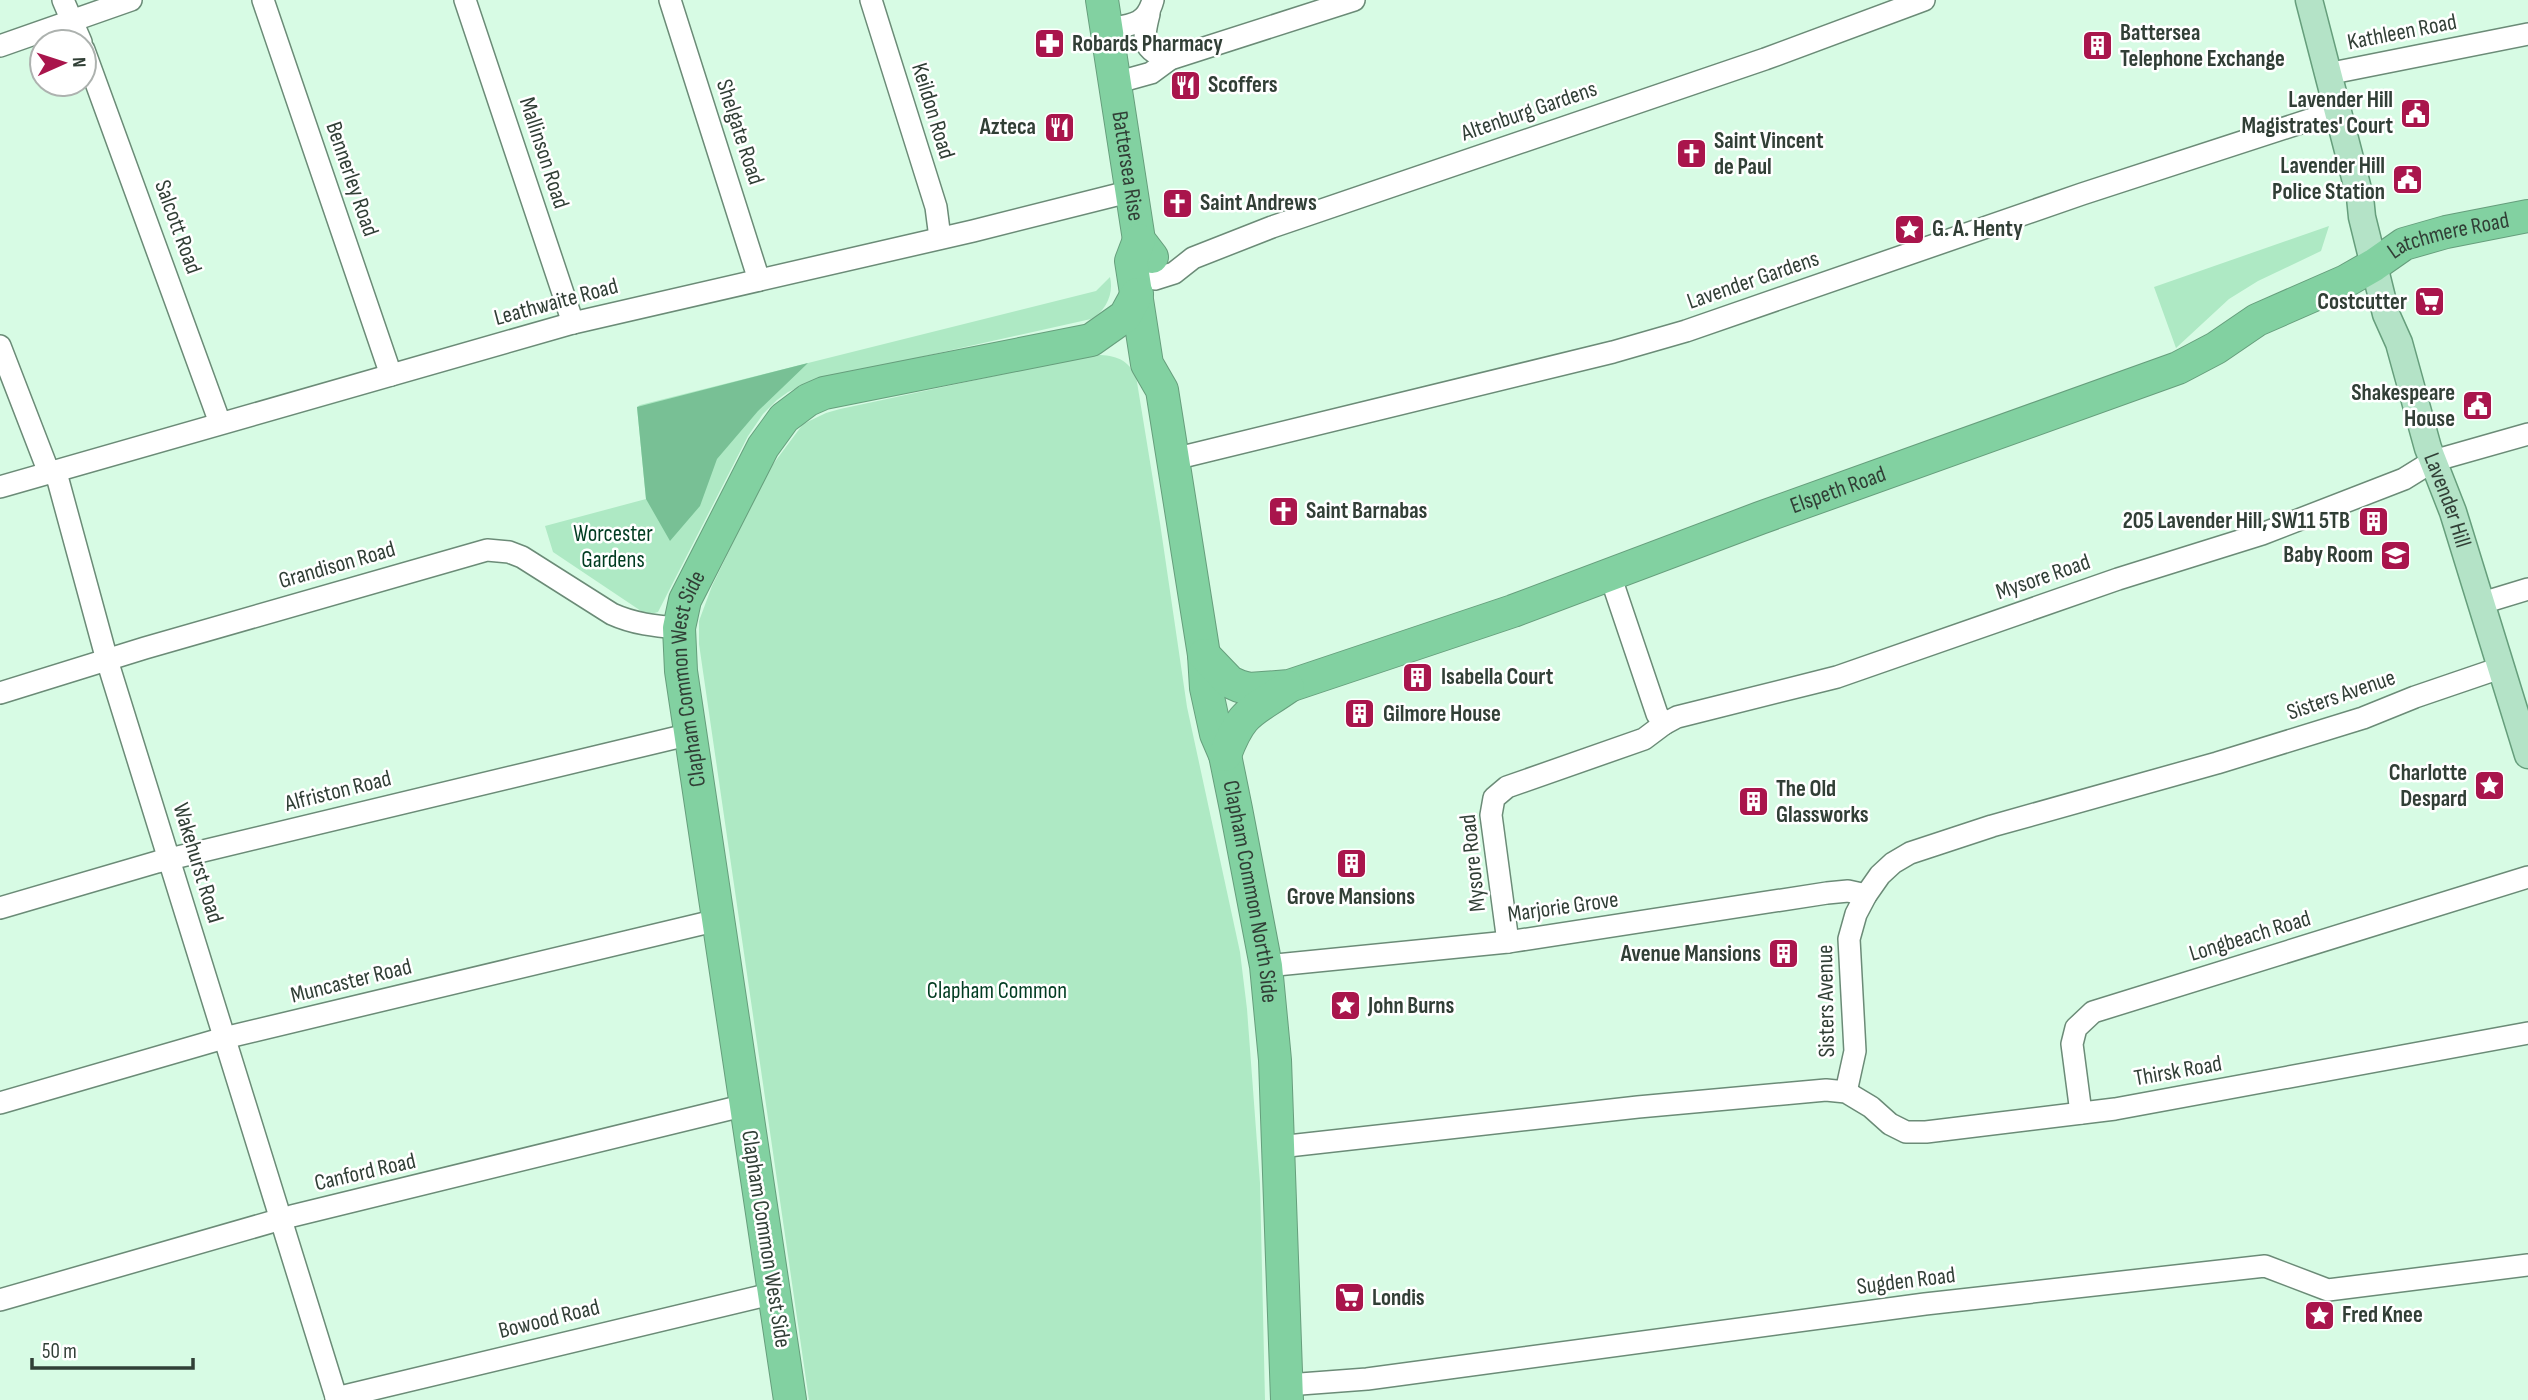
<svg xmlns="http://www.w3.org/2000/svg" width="2528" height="1400" viewBox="0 0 2528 1400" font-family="'Sofia Sans Condensed',sans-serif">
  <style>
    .green { fill: #aee9c4 }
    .forest { fill: #78c095 }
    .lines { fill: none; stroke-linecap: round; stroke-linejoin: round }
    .minor-casing { stroke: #6b8b77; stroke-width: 24 }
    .major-casing { stroke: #669e7c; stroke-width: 29 }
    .highway-casing { stroke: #669e7c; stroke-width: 34 }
    .minor { stroke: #fff; stroke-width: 21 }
    .major { stroke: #b4e3c7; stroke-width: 26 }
    .highway { stroke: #82d1a1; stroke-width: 32 }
    .labels { text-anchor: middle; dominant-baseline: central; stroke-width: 5; stroke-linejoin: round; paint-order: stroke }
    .street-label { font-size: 23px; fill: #313f36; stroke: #fff }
    .poi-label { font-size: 23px; font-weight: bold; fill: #313f36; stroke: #fff; text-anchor: start }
    .park-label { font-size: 23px; fill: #003c21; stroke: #fff }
  </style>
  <rect width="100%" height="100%" fill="#d7fbe4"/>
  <g class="green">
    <path d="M2329,226L2321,251L2258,281L2229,299L2176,348L2154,287Z"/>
    <path d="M1110,277C1114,294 1106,311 1091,319L813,381L788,392L777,400L763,414L748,436L658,612L647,615L553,552L545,526L646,499L637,407L640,405L1096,291Z"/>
    <path d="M1093,355C1113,355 1126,357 1136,376L1160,523L1187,707L1240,952L1247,1009L1260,1183L1265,1400H809L699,644V621L712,586L768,471L803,424L826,413L840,409Z"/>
  </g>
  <path class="forest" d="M808,363L758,411L717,459L700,506L670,541L646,499L637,407Z"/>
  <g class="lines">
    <defs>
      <g id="minor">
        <path d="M63,0L81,42"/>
        <path d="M263,0L391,375"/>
        <path d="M465,0L573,323"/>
        <path d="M670,0L759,280"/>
        <path d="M871,0L936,207L940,238"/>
        <path d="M1149,14C1142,41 1142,50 1170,59"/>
        <path d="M1106,29C1130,25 1146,26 1153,0"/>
        <path d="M0,46L131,0"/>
        <path d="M84,50L220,423"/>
        <path d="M2327,74L2528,34"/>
        <path d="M1115,83L1151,73L1170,59L1354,0"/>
        <path d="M1155,279L1174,273L1193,258L1272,227L1765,59L1924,0"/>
        <path d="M0,346L46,465L58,480L107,660L337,1400"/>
        <path d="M1174,459L1613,352L1686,331L2082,194L2337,111"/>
        <path d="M0,487L573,323L973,231L1132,191"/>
        <path d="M1610,575L1657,714L1664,724L1677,717L1837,677L2118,579L2262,534L2404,479L2433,461L2528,434"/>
        <path d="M2482,603L2528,589"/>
        <path d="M0,693L145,648L487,550L509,552L522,557L612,614C634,624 655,626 679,628"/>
        <path d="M0,908L157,862L691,734"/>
        <path d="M1508,942L1491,815L1494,798L1507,787L1644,739L1664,724"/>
        <path d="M1266,966L1508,942L1827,893L1848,891L1866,895"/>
        <path d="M1846,1092L1855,1051L1849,939L1856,914L1866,895L1880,875L1893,863L1910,853L1992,826L2217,763L2363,718L2415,697L2500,668"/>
        <path d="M0,1103L224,1038L718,920"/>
        <path d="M2081,1113L2072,1044L2076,1028L2093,1012L2528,877"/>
        <path d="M1279,1147L1638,1107L1826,1090L1846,1092L1871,1107L1890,1124L1906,1132H1926L2115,1109L2528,1033"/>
        <path d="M0,1300L292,1216L746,1105"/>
        <path d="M1287,1385L1367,1379L1925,1304L2265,1266L2328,1290L2528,1265"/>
        <path d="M336,1398L775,1293"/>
      </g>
      <g id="major">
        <path id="s1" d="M2309,0L2360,197L2362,217L2386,314L2399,343L2428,448L2453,512L2528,755"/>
      </g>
      <g id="highway">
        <path id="s2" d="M1102,0L1139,240L1152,257"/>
        <path id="s3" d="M1139,240L1131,261L1147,364L1162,390L1204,655L1206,688L1216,734L1225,755L1236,809L1266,966L1275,1060L1287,1400"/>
        <path id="s4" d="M1204,655L1230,682L1239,686L1249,689L1289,686L1513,611L1760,518L2178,368L2216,348L2257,320L2346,281L2374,265L2404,244L2446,232L2528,216"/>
        <path d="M1225,755C1242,710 1251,713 1288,687"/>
        <path id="s5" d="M790,1400L681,671L679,628L685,600L763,447L784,418L808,400L824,393L1091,340L1125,316L1137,294"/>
      </g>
    </defs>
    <use href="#minor" class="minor-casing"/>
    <use href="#major" class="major-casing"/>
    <use href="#highway" class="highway-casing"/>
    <use href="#minor" class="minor"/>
    <use href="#major" class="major"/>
    <use href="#highway" class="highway"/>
  </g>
  <defs>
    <symbol id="pharmacy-square" viewBox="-11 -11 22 22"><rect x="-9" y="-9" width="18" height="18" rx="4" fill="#a9154c" stroke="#fff"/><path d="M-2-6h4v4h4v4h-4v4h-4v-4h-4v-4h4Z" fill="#fff"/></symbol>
    <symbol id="building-square" viewBox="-11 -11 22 22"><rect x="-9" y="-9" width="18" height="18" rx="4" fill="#a9154c" stroke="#fff"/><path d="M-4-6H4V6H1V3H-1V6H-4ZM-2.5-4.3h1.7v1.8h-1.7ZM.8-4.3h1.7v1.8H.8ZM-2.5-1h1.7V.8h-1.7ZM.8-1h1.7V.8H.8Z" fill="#fff"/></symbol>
    <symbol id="restaurant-square" viewBox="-11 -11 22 22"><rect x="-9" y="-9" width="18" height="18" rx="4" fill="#a9154c" stroke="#fff"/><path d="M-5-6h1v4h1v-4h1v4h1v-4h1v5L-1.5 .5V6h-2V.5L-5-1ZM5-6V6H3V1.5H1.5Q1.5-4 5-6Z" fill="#fff"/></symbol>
    <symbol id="civic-square" viewBox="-11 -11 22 22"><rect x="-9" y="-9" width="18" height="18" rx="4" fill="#a9154c" stroke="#fff"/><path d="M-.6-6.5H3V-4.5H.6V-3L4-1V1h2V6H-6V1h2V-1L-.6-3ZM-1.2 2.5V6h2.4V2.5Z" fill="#fff"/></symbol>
    <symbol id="church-square" viewBox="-11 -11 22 22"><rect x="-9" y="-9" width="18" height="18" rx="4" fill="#a9154c" stroke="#fff"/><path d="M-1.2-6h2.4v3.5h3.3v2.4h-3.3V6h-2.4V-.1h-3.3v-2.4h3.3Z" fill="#fff"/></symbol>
    <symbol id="sight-square" viewBox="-11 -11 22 22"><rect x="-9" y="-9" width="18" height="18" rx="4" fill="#a9154c" stroke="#fff"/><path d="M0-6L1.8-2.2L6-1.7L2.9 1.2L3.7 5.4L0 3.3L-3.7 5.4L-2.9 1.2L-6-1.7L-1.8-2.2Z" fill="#fff"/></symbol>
    <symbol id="supermarket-square" viewBox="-11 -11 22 22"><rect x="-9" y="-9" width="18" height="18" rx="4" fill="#a9154c" stroke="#fff"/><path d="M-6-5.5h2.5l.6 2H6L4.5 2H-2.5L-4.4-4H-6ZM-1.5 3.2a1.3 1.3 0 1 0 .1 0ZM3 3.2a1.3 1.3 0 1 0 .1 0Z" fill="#fff"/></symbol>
    <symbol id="school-square" viewBox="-11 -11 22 22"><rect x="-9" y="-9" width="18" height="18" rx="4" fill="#a9154c" stroke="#fff"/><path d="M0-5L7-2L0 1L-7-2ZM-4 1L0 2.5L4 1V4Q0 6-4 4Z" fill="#fff"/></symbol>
  </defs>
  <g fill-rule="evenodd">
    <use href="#pharmacy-square" x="1032" y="26" width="35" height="35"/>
    <use href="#building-square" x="2080" y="28" width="35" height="35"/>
    <use href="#restaurant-square" x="1168" y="68" width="35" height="35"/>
    <use href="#civic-square" x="2398" y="96" width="35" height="35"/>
    <use href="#restaurant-square" x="1042" y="110" width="35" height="35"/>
    <use href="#church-square" x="1674" y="136" width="35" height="35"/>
    <use href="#civic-square" x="2390" y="162" width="35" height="35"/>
    <use href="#church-square" x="1160" y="186" width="35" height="35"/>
    <use href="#sight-square" x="1892" y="212" width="35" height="35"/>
    <use href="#supermarket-square" x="2412" y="284" width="35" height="35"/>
    <use href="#civic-square" x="2460" y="388" width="35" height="35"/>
    <use href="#church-square" x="1266" y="494" width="35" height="35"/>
    <use href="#building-square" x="2356" y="504" width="35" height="35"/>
    <use href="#school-square" x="2378" y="538" width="35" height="35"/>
    <use href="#building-square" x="1400" y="660" width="35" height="35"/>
    <use href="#building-square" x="1342" y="696" width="35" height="35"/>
    <use href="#sight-square" x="2472" y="768" width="35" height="35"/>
    <use href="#building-square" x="1736" y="784" width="35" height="35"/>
    <use href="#building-square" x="1334" y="846" width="35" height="35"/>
    <use href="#building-square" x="1766" y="936" width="35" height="35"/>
    <use href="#sight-square" x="1328" y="988" width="35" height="35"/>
    <use href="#supermarket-square" x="1332" y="1280" width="35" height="35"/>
    <use href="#sight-square" x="2302" y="1298" width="35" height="35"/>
  </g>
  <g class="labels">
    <g class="street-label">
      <text transform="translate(2402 32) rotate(-11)">Kathleen Road</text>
      <text transform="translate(933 111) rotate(73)">Keildon Road</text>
      <text transform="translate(1529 111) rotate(-19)">Altenburg Gardens</text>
      <text transform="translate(740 132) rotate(72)">Shelgate Road</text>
      <text transform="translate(544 153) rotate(72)">Mallinson Road</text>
      <text stroke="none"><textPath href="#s2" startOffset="168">Battersea Rise</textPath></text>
      <text transform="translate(352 179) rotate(71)">Bennerley Road</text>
      <text transform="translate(178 227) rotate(70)">Salcott Road</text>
      <text stroke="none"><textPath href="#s4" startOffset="1346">Latchmere Road</textPath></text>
      <text transform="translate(1753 280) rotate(-19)">Lavender Gardens</text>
      <text transform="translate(556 302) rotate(-15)">Leathwaite Road</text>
      <text stroke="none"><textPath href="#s4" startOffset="681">Elspeth Road</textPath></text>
      <text stroke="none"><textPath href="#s1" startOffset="520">Lavender Hill</textPath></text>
      <text transform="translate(337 565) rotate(-16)">Grandison Road</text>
      <text transform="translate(2043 577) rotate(-19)">Mysore Road</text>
      <text stroke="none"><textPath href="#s5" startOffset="730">Clapham Common West Side</textPath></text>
      <text transform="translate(2341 695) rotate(-19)">Sisters Avenue</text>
      <text transform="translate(338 791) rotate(-14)">Alfriston Road</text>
      <text transform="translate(198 863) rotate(73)">Wakehurst Road</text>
      <text transform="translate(1473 863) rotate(-96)">Mysore Road</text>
      <text stroke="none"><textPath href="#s3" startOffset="667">Clapham Common North Side</textPath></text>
      <text transform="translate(1563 907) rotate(-8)">Marjorie Grove</text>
      <text transform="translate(2250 936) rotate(-17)">Longbeach Road</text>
      <text transform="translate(351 981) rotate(-14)">Muncaster Road</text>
      <text transform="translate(1826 1001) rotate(-91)">Sisters Avenue</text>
      <text transform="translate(2178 1071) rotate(-10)">Thirsk Road</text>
      <text transform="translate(365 1172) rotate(-13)">Canford Road</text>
      <text transform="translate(766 1239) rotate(81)">Clapham Common West Side</text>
      <text transform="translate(1906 1281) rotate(-7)">Sugden Road</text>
      <text transform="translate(549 1319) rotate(-14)">Bowood Road</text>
    </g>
    <g class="poi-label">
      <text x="2120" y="33">Battersea<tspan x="2120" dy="26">Telephone Exchange</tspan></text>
      <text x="1072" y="44">Robards Pharmacy</text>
      <text x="1208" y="85">Scoffers</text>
      <text x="2393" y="100" text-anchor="end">Lavender Hill<tspan x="2393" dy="26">Magistrates' Court</tspan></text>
      <text x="1036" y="127" text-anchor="end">Azteca</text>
      <text x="1714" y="141">Saint Vincent<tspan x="1714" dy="26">de Paul</tspan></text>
      <text x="2385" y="166" text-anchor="end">Lavender Hill<tspan x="2385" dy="26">Police Station</tspan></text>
      <text x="1200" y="203">Saint Andrews</text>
      <text x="1932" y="229">G. A. Henty</text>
      <text x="2407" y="302" text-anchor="end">Costcutter</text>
      <text x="2455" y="393" text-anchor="end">Shakespeare<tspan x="2455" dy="26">House</tspan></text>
      <text x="1306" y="511">Saint Barnabas</text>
      <text x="2350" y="521" text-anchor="end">205 Lavender Hill, SW11 5TB</text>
      <text x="2373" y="555" text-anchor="end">Baby Room</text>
      <text x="1441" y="677">Isabella Court</text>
      <text x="1383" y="714">Gilmore House</text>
      <text x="2467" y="773" text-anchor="end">Charlotte<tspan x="2467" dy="26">Despard</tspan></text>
      <text x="1776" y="789">The Old<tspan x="1776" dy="26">Glassworks</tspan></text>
      <text x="1351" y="897" text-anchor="middle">Grove Mansions</text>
      <text x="1761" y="954" text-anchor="end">Avenue Mansions</text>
      <text x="1368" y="1006">John Burns</text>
      <text x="1372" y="1298">Londis</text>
      <text x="2342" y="1315">Fred Knee</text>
    </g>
    <g class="park-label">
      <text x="613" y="534">Worcester<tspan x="613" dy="26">Gardens</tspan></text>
      <text x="997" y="991">Clapham Common</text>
    </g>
  </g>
  <g transform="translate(63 63) rotate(87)"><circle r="33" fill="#ffffff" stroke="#adb2af" stroke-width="2"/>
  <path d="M0-5L12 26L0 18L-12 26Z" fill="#a9154c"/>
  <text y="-10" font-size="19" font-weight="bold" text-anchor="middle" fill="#313f36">N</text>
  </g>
  <path d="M32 1358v10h161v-10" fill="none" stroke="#313f36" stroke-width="3.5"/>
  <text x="42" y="1358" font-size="21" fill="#313f36" stroke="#ffffff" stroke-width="5" paint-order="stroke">50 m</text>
</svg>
